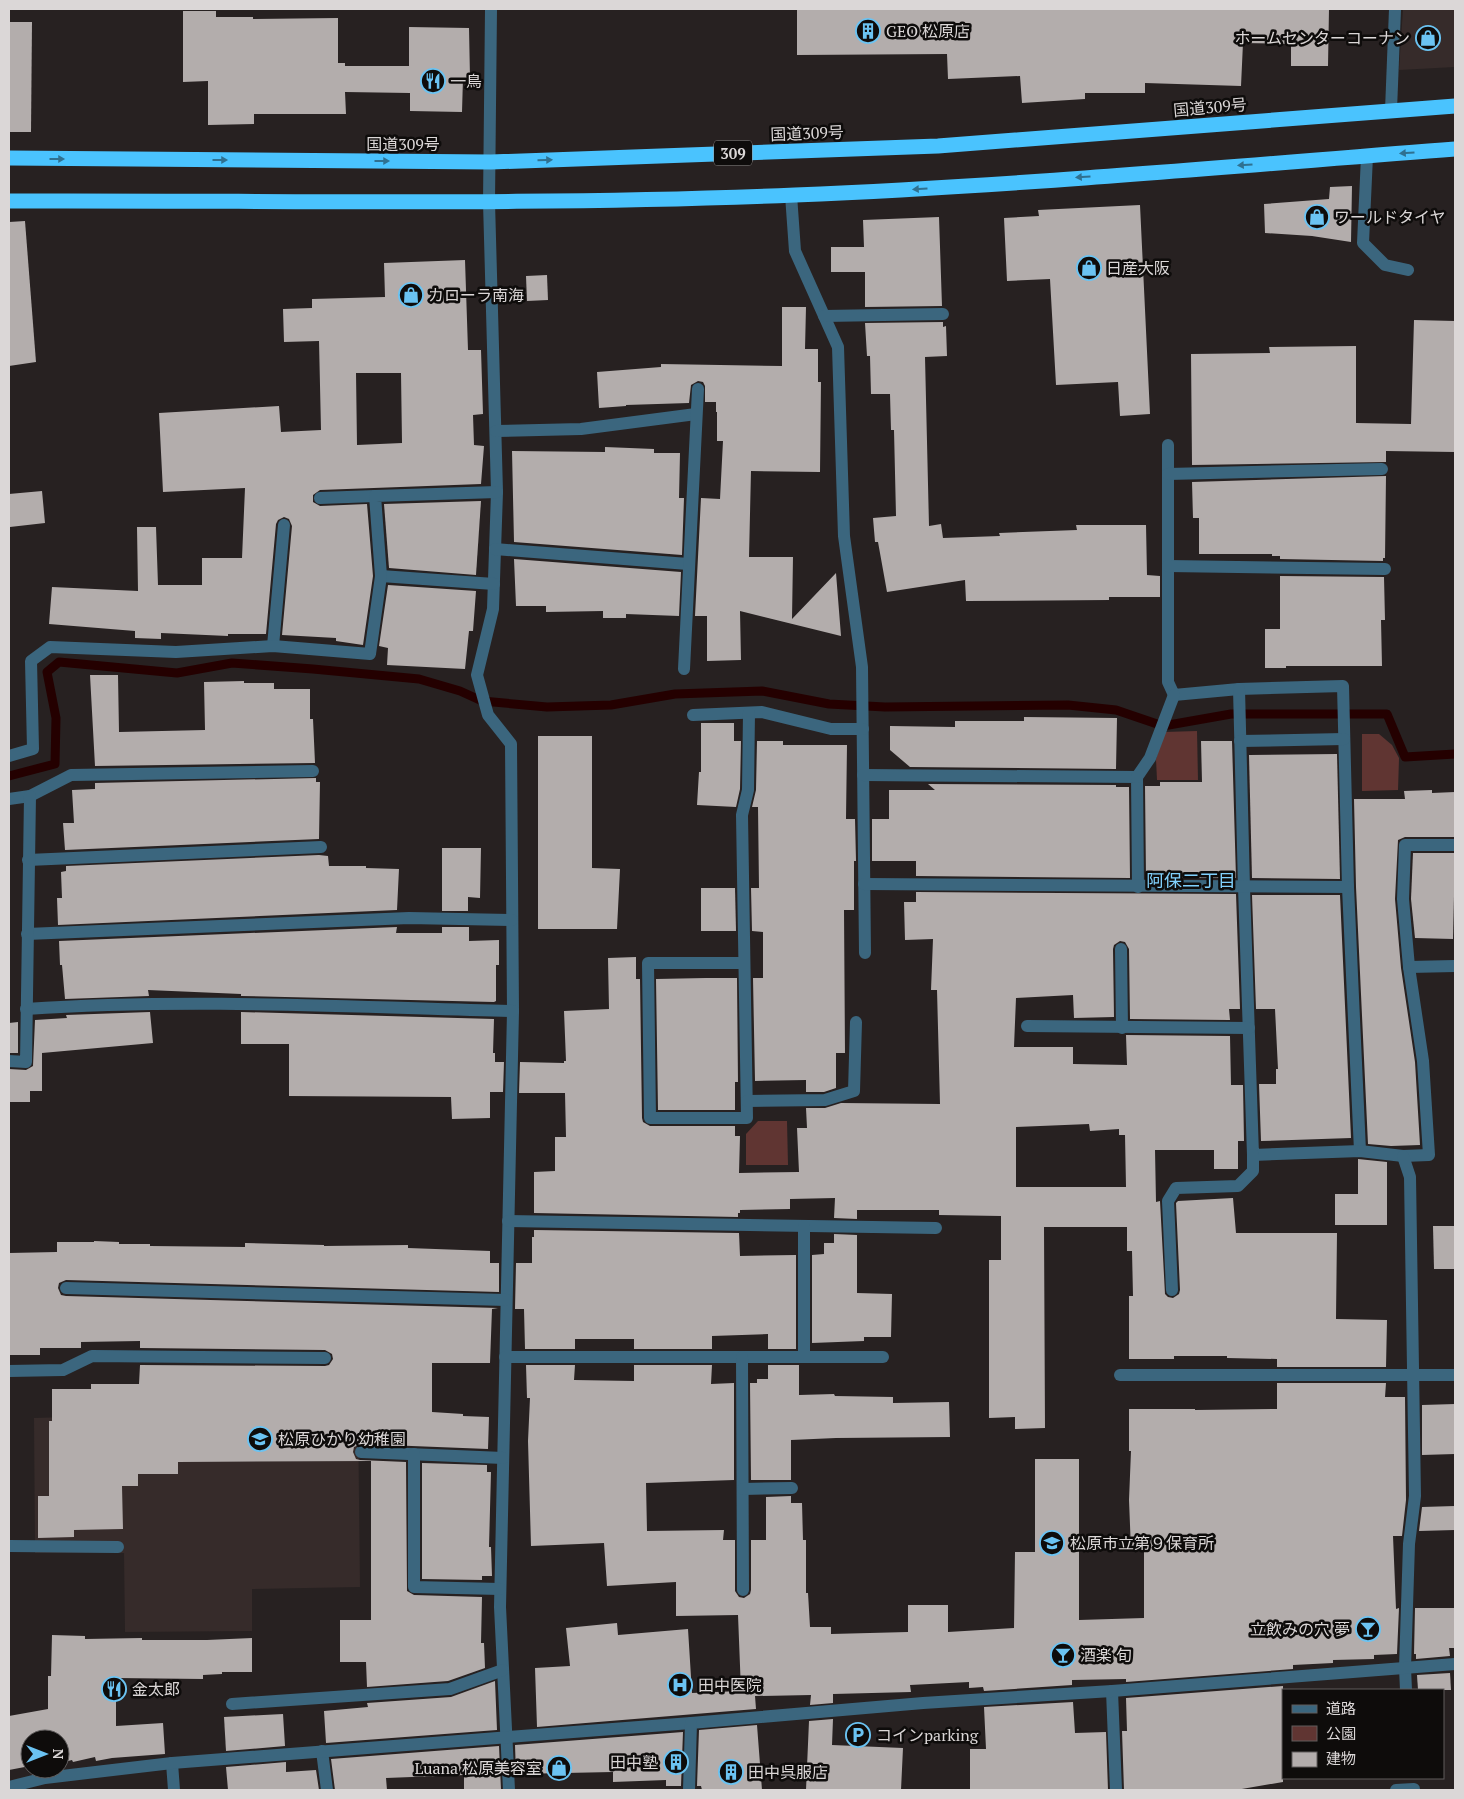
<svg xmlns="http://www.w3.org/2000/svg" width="1464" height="1799" viewBox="0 0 1464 1799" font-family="'PT Serif','Noto Sans JP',serif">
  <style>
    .built { fill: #362b2a }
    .green { fill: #603532 }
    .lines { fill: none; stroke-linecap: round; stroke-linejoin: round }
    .stream { stroke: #240000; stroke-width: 9 }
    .building { fill: #b3adac; fill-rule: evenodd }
    .minor { stroke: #3b667e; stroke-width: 12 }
    .highway { stroke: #4ac3fe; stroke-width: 15 }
    .oneway { fill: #2f7191 }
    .labels { text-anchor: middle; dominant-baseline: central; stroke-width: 5; stroke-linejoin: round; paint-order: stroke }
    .shield { fill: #0e0c0b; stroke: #9e9a9a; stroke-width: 1 }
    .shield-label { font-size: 15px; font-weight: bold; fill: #dbd7d7 }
    .poi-label { font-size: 16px; fill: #dbd7d7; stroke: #0e0c0b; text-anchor: start }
    .street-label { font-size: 16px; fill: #dbd7d7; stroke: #0e0c0b }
    .neighbourhood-label { font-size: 18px; fill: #80d0fc; stroke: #0e0c0b }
  </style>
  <rect width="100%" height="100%" fill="#272121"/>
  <g class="built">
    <path d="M1403,9H1455V67L1399,70Z"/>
    <path d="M358,1408L360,1587L252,1589V1631L125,1632L124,1553H35L34,1418Z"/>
  </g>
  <g class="green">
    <path d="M1197,731L1198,780H1157L1156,759L1164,732Z"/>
    <path d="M1362,734H1379L1392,745L1399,758L1398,790L1362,791Z"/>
    <path d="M758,1121H787L788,1165H746V1134Z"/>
  </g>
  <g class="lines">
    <path class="stream" d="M9,776L55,764L56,718L47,672L59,662L177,673L232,663L313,669L419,679L460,691L482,701L547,707L611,705L675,694L762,691L829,704L885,707L1068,705L1116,710L1163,726L1231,714H1387L1405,757L1455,754"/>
  </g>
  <g class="building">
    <path d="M797,9H1329L1328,66H1291V44L1243,43L1241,86L1145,83V93H1085V99L1022,103L1020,76L948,79L947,54L797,55Z"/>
    <path d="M183,11H216V17H253V19L338,18V63H345V66H409V27L469,28L470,78H463L462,112L410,111V93L345,92L346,114H254V124L208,125V81L183,82Z"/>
    <path d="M9,22H32L31,132H9Z"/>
    <path d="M1352,186L1351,242L1312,236L1265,233L1264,204L1329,199L1330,187Z"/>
    <path d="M1140,205L1150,414L1120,416L1118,382L1056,385L1050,279L1007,281L1004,218L1039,216L1038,210Z"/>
    <path d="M939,217L942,306L865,307V272H831V247H864L863,220Z"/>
    <path d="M25,221L36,362L9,366V222Z"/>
    <path d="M465,260L468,350H481L483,414L473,415L474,445L484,446L481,484L320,490L313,495V502L320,506L367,504L373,576L363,645L336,641V638L282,635L292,526L289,519L284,517L278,520L276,524L266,634H228V636L161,633V639L135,638V631L49,624L52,587L138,591L137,527H156L158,585H202V558H242L245,488L163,492L159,413L279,406L281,432L321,430L319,341L284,342L283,309L312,308V299L385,297L384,263ZM356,373H401L402,443L357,445Z"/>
    <path d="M547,275L548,300L527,301L526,276Z"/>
    <path d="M782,307H806L805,349H818V382H821L820,472L751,471L749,557H793L792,619L836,573L841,636L740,611L741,660L707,661V616H695L701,498L720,499L723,441H717V412H716V402H705V386L703,382L698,381L691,385L689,403L626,405V406L599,408L597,372L661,367V364L782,366Z"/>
    <path d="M1414,320L1455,321V452L1386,451V462L1192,465L1191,354L1270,353L1269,347L1356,346V423L1411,424Z"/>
    <path d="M943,322V327L946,326L947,356L925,357L929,526L941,524L943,538L1000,536L999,533L1077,530L1076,525H1146L1147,575L1160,576V597H1109V600L966,601L965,580L887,592L878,542H875L873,518L896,516L894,430H891L890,394H871L870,356H867L865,323Z"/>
    <path d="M605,447L654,449V453H680L679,498H684L682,555L514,542L512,451L605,452Z"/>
    <path d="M1386,476L1385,558H1383V561L1280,559V556H1272V554H1199V518H1193L1192,482Z"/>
    <path d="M42,491L45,523L10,527L9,494Z"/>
    <path d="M481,501L476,575L389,568L384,504Z"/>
    <path d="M514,559L681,572L679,616L626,614V618H603V611L546,612V606H516Z"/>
    <path d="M1280,576L1384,577L1385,620H1381L1382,666H1286V668H1265V629H1280Z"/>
    <path d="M388,585L476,591L473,631H469L465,669L387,665L388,648L379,646Z"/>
    <path d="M90,675H118L119,732L205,730L204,682L244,681V683H274V689H310V719H313L315,763L95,766Z"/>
    <path d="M1024,717L1117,718L1116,769L910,767L890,750V726L955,727V721H1024Z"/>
    <path d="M701,723H734V741H741L740,789L736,807L697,805L699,772H701Z"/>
    <path d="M538,736H592V868L620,869L617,929H538Z"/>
    <path d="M757,741H783V745H847L846,819H855L856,861H854V910H844L845,1053H836V1088L824,1092H806V1080L755,1081L753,978H763V932L752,931L751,888H759L758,807H752L756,790Z"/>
    <path d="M1201,741H1232L1236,878H1146L1145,786H1160V782H1202Z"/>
    <path d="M1337,754L1340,879L1252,878L1249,755Z"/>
    <path d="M316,778V782H320L319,839L65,850L63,823H74L72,790L95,789V783Z"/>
    <path d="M928,784L1116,785V787H1129L1130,878L916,876V861H872V819H889V790H935Z"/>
    <path d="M1432,790V793L1455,792V837H1405L1398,840L1395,899L1401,968L1415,1062L1420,1145L1391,1146L1368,1144L1356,887L1354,799H1405L1404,791Z"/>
    <path d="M442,848H481L480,898L468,897V911H442Z"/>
    <path d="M1413,853H1455L1453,939L1415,938L1411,899Z"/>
    <path d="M319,855L328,856L329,866H366V868L399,869L397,910L58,925L57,898H62L61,872L66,871V866Z"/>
    <path d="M701,888H735L736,931H701Z"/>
    <path d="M916,892L1236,894L1240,1009H1229L1230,1020L1130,1019L1129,949L1125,942L1120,941L1114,945L1113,949L1114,1017L1074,1018L1073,995L1016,998L1014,1047H1073V1064L1127,1065L1126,1035L1230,1036L1231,1085H1243L1244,1141H1238V1169H1214V1150H1155L1156,1202L1160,1201L1165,1294L1168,1297L1173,1298L1179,1294L1180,1290L1176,1203L1178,1201L1233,1198L1236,1233H1337L1336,1319L1387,1320L1386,1367H1277V1359L1227,1358V1356H1174V1359H1129V1296H1133L1132,1251H1127V1227H1044L1045,1428L1015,1429V1417L989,1418V1260H1001V1216L939,1215V1210H857V1219L834,1218L835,1198L790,1199V1209L740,1210V1213H738V1217L534,1213V1172L555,1171V1137H566L565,1093H519L520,1062L564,1063V1061H566L564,1011L609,1009L608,958L636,957V979H640L642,1118L643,1122L650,1126H735V1136H740L739,1173L799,1172L797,1128H807L806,1108H825L841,1103L940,1104L937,990H931L933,939L905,940L904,902H916ZM1089,1124L1090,1131L1119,1129V1135H1125L1126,1187H1016V1127Z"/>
    <path d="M1252,895H1340L1351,1138L1261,1141L1259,1084H1276V1069H1278L1275,1009H1256Z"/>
    <path d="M397,927L396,933H442V927H469V941L499,940V965H496V1001L494,1002L241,996V994L148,990L149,996L65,999L62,965H60L59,941Z"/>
    <path d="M706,978H737L738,1082H735V1110H658L656,979Z"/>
    <path d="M150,1012L153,1043L42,1053V1091H30V1102H9V1069L26,1070L33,1066L35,1020L67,1018L66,1015Z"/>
    <path d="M241,1012L494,1019L493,1053H495V1062H504L503,1092H490V1118L452,1119L451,1097L289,1096V1044H241Z"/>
    <path d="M18,1022V1053H9V1023Z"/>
    <path d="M1358,1159L1387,1162V1225H1335V1194H1358Z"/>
    <path d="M1433,1226H1455V1269H1434Z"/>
    <path d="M534,1230L739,1233L740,1256L796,1255V1349H768V1334L712,1336V1349H634V1339H575V1349H525L524,1309H515L516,1263H532V1237H534Z"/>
    <path d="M834,1234L857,1235V1293L892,1294L891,1337H864V1341L812,1343V1255L824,1254V1243H834Z"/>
    <path d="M94,1241L119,1242V1244H150V1246L245,1247V1243L324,1245V1246L408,1245V1248L490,1251V1263H499V1292L66,1280L59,1283L58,1288L61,1295L66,1296L498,1308L492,1309L490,1363H432V1412L463,1414V1416L489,1417L488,1449L361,1444L354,1447L353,1452L356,1459L360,1460L406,1462L407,1591L414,1595L482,1597L481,1643H484L485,1668L448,1681L367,1687L366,1662H340V1620H371V1461L178,1462V1474H138V1486H122L123,1529L74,1530V1537L38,1538V1496H49V1421H52V1389H91V1384H139L140,1365L325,1366L329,1365L333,1359L332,1354L325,1350L140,1348V1341L81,1342V1348H40V1355H9V1253L57,1252V1242H94Z"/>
    <path d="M526,1365H575L574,1380L634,1381V1365H712L711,1384L734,1383V1480L646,1483L647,1531L724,1530L723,1540H735V1591L739,1597L744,1598L750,1594L751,1590V1540H766V1497L791,1496V1503H802L803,1540H806V1593H808L810,1627H831V1634L908,1632V1605H948V1632L1014,1628L1015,1552H1035V1459H1079V1620L1144,1618V1549L1131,1550L1129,1500L1131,1451H1129V1409H1195V1410L1277,1409V1383H1386L1385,1397H1405L1406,1500L1402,1536H1393L1396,1609L1399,1608L1397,1654L1374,1655V1659L1333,1660V1663L1293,1665V1669L1126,1682V1679L1072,1680V1685L984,1691L983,1687L969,1688V1682L910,1685L911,1692L833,1694V1703L810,1705L811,1695L755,1696L756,1709L537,1727L535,1668L570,1666L566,1628L617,1623L618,1635L688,1629L692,1693L741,1691L738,1615L676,1616V1582L607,1586L604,1543L531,1546L528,1441L530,1398H527Z"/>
    <path d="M768,1365H799V1395L834,1394L835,1396L893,1397V1403L949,1402L950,1437L836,1438L791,1440V1480H751L750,1383H757V1379H768Z"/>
    <path d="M1455,1404V1454L1422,1455V1405Z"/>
    <path d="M422,1463L487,1465V1472H491L489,1547H491L492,1576H482V1580L422,1579Z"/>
    <path d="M1455,1506V1530L1419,1531L1422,1507Z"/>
    <path d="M1415,1608H1455V1648H1449L1450,1656L1416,1659V1654H1414Z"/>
    <path d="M52,1635L85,1636V1639L142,1638V1640H207L252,1638V1672H222V1674L203,1675V1679L116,1678V1726L163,1723L165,1754L112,1758L96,1761L95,1757L73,1762L72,1760L60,1763V1739H30V1766L9,1770V1716L48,1709V1676H51Z"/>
    <path d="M1450,1673L1451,1690H1418L1417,1675Z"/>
    <path d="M495,1681L497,1730L326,1743L324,1711L368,1707L367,1703L451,1697Z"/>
    <path d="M1283,1686V1782L1236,1790H1124L1122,1731H1127L1126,1698Z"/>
    <path d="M1073,1702L1075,1733L1106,1732L1108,1790H970V1749H986L984,1707Z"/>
    <path d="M283,1714L285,1746L226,1751L224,1717Z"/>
    <path d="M833,1719L832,1745L903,1748L901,1790H806L809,1721Z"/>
    <path d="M757,1725L762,1790H702L701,1786H697L699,1730Z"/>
    <path d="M683,1732L681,1786H666V1780L613,1782V1772L516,1774L515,1745Z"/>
    <path d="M499,1746L501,1790H464V1775L386,1778L387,1790H335L331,1759Z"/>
    <path d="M286,1762V1772L316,1770L319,1790H228L226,1767Z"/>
  </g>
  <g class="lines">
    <g class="minor">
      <path d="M491,9L489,202L497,492L493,609L477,675L488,715L511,744L513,1011L500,1607L509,1790"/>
      <path d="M1391,110L1395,9"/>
      <path d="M1367,156L1363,243L1385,265L1408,270"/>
      <path d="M791,195L795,251L838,347L844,536L862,667L865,953"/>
      <path d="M824,316L943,314"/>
      <path d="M496,431L581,429L696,414"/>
      <path d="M1168,445V682L1174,695L1239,689L1343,686L1348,887L1360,1151"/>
      <path d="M1168,474L1382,469"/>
      <path d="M320,498L375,496"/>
      <path d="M495,549L688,564"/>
      <path d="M1168,566L1385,569"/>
      <path d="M381,576L494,584"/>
      <path d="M273,646L284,525"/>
      <path d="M684,669L698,389"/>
      <path d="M1239,689L1244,887L1253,1155L1360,1151L1403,1156L1429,1155L1423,1061L1409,967L1403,899L1405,845H1455"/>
      <path d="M693,715L762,712L831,729H863"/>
      <path d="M1240,741L1344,739"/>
      <path d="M9,756L33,749L31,661L50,647L176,652L273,646L370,654L381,576L375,496L497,492"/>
      <path d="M863,775L1137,777L1138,887"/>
      <path d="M1137,777L1150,758L1174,695"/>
      <path d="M9,799L30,796L71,775L313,771"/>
      <path d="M28,860L321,847"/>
      <path d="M864,884L1348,887"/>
      <path d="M27,934L409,918L512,920"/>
      <path d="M1121,949L1122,1028"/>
      <path d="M744,963H648L650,1118H747L742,815L748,790L749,713"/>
      <path d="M1409,967L1455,966"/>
      <path d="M26,1009C188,998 351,1007 513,1011"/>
      <path d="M1027,1026L1249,1028"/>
      <path d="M9,1061L26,1062L30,796"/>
      <path d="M747,1101L825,1100L854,1091L856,1022"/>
      <path d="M1403,1156L1410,1177L1415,1496L1409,1544L1405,1668L1406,1690"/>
      <path d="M508,1221L936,1228"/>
      <path d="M804,1226V1357"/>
      <path d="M66,1288L506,1300"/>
      <path d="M1172,1290L1168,1201L1176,1188L1238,1186L1253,1171V1155"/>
      <path d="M505,1357H883"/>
      <path d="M742,1357L743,1590"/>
      <path d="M9,1371L63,1370L92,1356L325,1358"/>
      <path d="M1120,1375H1455"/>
      <path d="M361,1452L503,1458"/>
      <path d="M414,1454V1587L500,1589"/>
      <path d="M743,1489L792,1488"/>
      <path d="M9,1546L118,1547"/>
      <path d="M1112,1691L1116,1790"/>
      <path d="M232,1704L450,1689L503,1670"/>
      <path d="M322,1751L327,1790"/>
      <path d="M172,1763L174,1790"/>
      <path d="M9,1787L45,1778L172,1763L691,1723L923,1703L1112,1691L1455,1664"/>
      <path d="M689,1790L691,1723"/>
      <path d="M1396,1790L1414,1789"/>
    </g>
    <g class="highway">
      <path d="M9,158L491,162L938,146L1455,106"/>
      <path d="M9,201C271,200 533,206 795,195C1015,186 1235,166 1455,149"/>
    </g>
  </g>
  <defs><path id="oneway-solid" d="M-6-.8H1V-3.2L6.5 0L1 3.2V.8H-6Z" transform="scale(1.25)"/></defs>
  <g class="oneway">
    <use href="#oneway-solid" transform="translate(1407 153) rotate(176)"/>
    <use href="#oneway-solid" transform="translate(57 159)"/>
    <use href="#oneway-solid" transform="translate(220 160)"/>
    <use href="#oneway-solid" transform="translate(545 160) rotate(-2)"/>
    <use href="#oneway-solid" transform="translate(382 161)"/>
    <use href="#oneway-solid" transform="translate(1245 165) rotate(176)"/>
    <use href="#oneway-solid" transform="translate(1083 177) rotate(176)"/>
    <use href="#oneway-solid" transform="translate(920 189) rotate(177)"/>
  </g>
  <defs>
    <symbol id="building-ring" viewBox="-11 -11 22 22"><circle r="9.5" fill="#0e0c0b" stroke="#6bc3f2" stroke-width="1.5"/><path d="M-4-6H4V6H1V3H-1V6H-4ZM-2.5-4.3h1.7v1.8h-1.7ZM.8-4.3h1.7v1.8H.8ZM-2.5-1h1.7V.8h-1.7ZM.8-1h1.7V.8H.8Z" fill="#6bc3f2"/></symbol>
    <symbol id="shop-ring" viewBox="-11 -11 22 22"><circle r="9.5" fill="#0e0c0b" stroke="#6bc3f2" stroke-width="1.5"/><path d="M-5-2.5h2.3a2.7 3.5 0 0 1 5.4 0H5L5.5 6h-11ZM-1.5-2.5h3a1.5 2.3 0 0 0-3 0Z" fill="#6bc3f2"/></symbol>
    <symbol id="restaurant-ring" viewBox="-11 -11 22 22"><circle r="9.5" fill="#0e0c0b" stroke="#6bc3f2" stroke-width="1.5"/><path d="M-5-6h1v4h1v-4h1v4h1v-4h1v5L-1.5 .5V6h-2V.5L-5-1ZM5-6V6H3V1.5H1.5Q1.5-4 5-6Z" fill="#6bc3f2"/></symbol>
    <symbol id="school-ring" viewBox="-11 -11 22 22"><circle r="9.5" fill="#0e0c0b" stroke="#6bc3f2" stroke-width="1.5"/><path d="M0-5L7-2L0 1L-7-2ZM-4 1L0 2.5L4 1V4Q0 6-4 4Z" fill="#6bc3f2"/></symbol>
    <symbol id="bar-ring" viewBox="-11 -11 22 22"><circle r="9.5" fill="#0e0c0b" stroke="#6bc3f2" stroke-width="1.5"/><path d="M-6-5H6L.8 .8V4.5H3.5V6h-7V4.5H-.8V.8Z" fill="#6bc3f2"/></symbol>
    <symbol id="hospital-ring" viewBox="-11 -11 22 22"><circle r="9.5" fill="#0e0c0b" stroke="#6bc3f2" stroke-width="1.5"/><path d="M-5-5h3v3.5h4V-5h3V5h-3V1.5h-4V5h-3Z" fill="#6bc3f2"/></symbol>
    <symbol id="parking-ring" viewBox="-11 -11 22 22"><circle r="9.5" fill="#0e0c0b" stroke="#6bc3f2" stroke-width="1.5"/><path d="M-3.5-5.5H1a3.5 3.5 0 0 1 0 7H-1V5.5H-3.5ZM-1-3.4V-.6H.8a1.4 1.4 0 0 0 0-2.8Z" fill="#6bc3f2"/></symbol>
  </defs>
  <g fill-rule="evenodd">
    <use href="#building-ring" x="854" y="17" width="28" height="28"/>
    <use href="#shop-ring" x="1414" y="24" width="28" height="28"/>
    <use href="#restaurant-ring" x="419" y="67" width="28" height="28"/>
    <use href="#shop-ring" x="1303" y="203" width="28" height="28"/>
    <use href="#shop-ring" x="1075" y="254" width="28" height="28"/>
    <use href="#shop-ring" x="397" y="281" width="28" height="28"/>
    <use href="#school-ring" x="246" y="1425" width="28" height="28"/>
    <use href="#school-ring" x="1038" y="1529" width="28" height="28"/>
    <use href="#bar-ring" x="1354" y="1615" width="28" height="28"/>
    <use href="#bar-ring" x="1049" y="1641" width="28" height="28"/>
    <use href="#hospital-ring" x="666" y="1671" width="28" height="28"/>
    <use href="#restaurant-ring" x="100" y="1675" width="28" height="28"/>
    <use href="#parking-ring" x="844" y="1721" width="28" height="28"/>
    <use href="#building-ring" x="662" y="1748" width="28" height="28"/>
    <use href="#shop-ring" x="545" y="1754" width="28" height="28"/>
    <use href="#building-ring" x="717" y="1758" width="28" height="28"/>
  </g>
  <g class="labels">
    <rect class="shield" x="714" y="140.5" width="38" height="25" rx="4"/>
    <g class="shield-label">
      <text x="733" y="153">309</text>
    </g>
    <g class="poi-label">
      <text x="886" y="31">GEO 松原店</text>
      <text x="1410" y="38" text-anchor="end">ホームセンターコーナン</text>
      <text x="450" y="81">一鳥</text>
      <text x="1334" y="217">ワールドタイヤ</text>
      <text x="1106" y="268">日産大阪</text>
      <text x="428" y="295">カローラ南海</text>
      <text x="278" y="1439">松原ひかり幼稚園</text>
      <text x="1070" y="1543">松原市立第９保育所</text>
      <text x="1350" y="1629" text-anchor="end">立飲みの穴 夢</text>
      <text x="1080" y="1655">酒楽 旬</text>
      <text x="698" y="1685">田中医院</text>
      <text x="132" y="1689">金太郎</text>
      <text x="876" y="1735">コインparking</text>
      <text x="658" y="1762" text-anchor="end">田中塾</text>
      <text x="542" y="1768" text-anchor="end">Luana 松原美容室</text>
      <text x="748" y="1772">田中呉服店</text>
    </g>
    <g class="street-label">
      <text transform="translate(1210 107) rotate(-5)">国道309号</text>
      <text transform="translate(807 133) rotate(-2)">国道309号</text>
      <text x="403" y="144">国道309号</text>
    </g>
    <g class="neighbourhood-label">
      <text x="1191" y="880">阿保二丁目</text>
    </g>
  </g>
  <rect width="1464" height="1799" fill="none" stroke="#dbd7d7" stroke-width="20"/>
  <rect x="1282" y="1689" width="162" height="90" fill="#0e0c0b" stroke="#605d5d"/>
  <rect x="1292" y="1705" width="25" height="8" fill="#3b667e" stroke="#605d5d"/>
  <text x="1326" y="1714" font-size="15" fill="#dbd7d7">道路</text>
  <rect x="1292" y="1726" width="25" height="15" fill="#603532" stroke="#605d5d"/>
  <text x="1326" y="1739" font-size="15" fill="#dbd7d7">公園</text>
  <rect x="1292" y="1752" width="25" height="15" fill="#b3adac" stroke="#605d5d"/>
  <text x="1326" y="1764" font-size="15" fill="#dbd7d7">建物</text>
  <g transform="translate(45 1754) rotate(90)"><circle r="24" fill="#0e0c0b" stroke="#605d5d"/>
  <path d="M0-4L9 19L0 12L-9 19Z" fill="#6bc3f2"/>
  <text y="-8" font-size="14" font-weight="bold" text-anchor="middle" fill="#dbd7d7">N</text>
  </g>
</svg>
